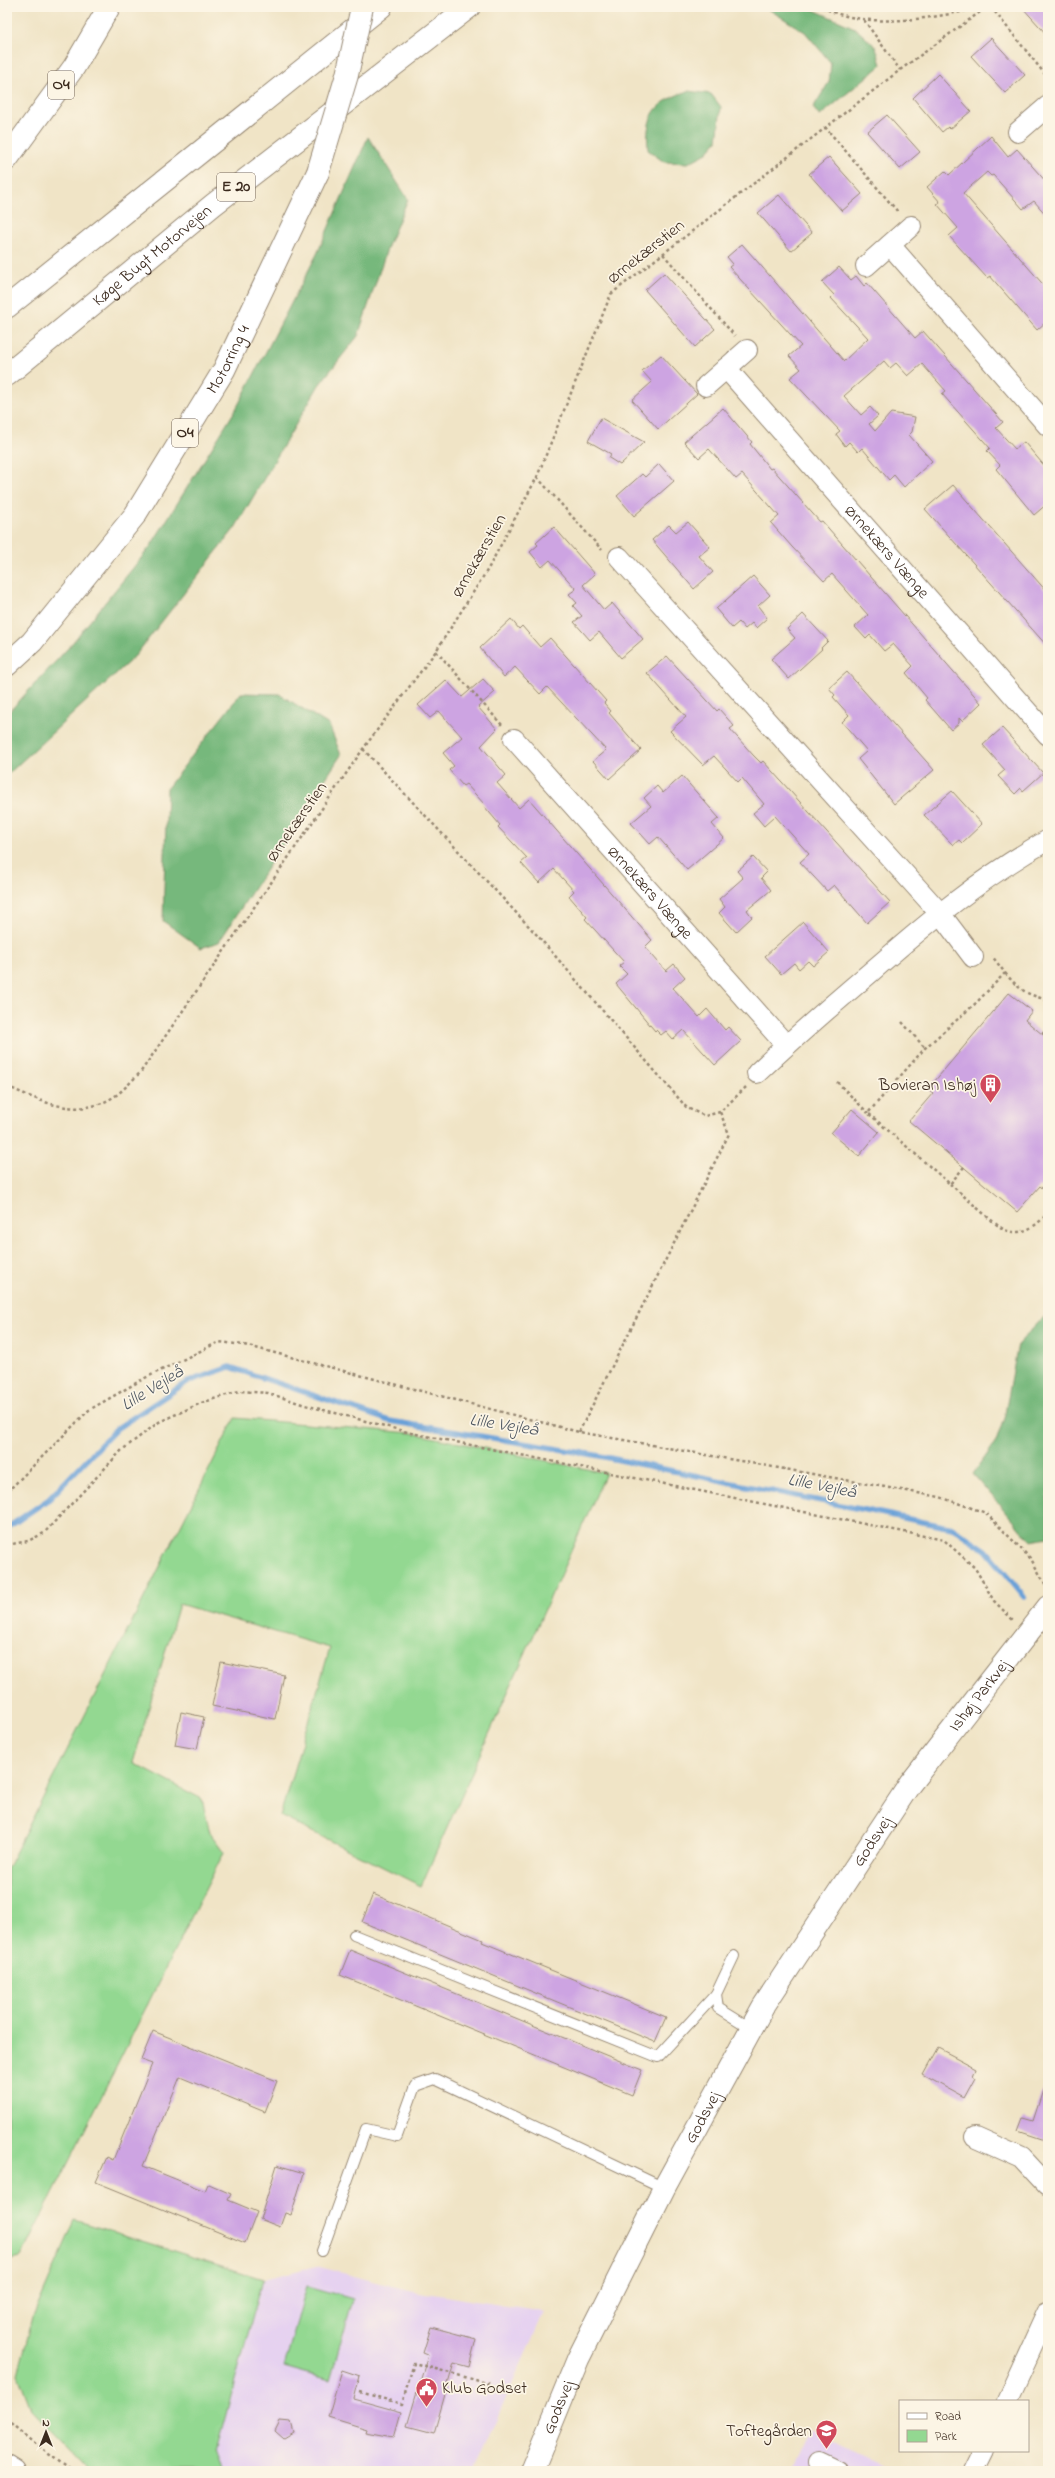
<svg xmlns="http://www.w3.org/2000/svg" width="1055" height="2478" viewBox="0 0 1055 2478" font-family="'Indie Flower',sans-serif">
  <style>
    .built { fill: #e6d2f0 }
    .green { fill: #93d891; stroke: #678158 }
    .forest { fill: #76b87b; stroke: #58714c }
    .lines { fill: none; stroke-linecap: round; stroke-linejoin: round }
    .stream { stroke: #6aa1d8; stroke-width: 5.5 }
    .building { fill: #cda4e2 }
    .service-casing { stroke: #968772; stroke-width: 12 }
    .minor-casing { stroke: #968772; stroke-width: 22 }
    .tertiary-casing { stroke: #968772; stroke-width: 24 }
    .motorway-casing { stroke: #968772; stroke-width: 24 }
    .path { stroke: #968772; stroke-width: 2.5; stroke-dasharray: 3 3; stroke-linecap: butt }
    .service { stroke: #fff; stroke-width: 10 }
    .minor { stroke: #fff; stroke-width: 20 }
    .tertiary { stroke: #fff; stroke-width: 22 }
    .motorway { stroke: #fff; stroke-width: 22 }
    .motorway-bridge-casing { stroke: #968772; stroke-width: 24; stroke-linecap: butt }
    .motorway-bridge { stroke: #fff; stroke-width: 22 }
    .labels { text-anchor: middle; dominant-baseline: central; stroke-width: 3.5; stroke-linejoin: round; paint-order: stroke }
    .shield { fill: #fcf5e5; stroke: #75675a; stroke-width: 1 }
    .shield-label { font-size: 16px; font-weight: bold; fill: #3b2a1e }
    .street-label { font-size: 17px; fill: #3b2a1e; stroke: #fcf5e5 }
    .poi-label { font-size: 17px; fill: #3b2a1e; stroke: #fcf5e5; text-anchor: end }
    .water-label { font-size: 18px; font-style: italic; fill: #4b545f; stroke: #fcf5e5 }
  </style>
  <rect width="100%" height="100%" fill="#fcf5e5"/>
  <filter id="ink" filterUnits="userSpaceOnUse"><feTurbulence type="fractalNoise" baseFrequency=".025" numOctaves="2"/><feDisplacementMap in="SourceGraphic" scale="8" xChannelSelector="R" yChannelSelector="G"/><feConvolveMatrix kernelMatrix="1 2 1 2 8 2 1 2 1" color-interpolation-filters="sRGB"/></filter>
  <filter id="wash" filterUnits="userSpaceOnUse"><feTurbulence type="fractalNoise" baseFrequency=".012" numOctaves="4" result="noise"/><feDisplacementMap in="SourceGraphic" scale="16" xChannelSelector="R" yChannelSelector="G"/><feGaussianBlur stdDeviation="0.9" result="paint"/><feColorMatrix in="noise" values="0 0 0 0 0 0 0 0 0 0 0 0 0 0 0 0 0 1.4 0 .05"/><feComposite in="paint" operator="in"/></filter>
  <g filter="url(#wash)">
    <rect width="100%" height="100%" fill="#f0e4c6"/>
    <g class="built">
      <path d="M316,2266L407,2290L544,2312L474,2471H224L216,2451L263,2279Z"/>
      <path d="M810,2430L898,2471H792Z"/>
    </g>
    <g class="green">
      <path d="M235,1418L411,1433L606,1473L421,1886L280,1816L330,1648L179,1604L133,1763L202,1799L210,1833L224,1852L21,2257L7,2260V1869Z"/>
      <path d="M75,2220L263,2279L216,2451L224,2471H91L31,2409L18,2374L33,2317Z"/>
      <path d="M307,2286L353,2299L330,2380L284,2367Z"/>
    </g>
    <g class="forest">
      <path d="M765,7H807L855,28L876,47L881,65L820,116L813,108L829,82L831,63L805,32Z"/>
      <path d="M688,91L711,94L721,107L717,141L705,154L688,163L664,162L648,150C645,115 655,102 688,91Z"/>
      <path d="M368,137L408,199L388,246L358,336L319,385L235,528L135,656L7,775V714L69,647L150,547L236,409L317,254Z"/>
      <path d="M241,693L279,694L329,725L341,755L219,942L201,948L163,921L167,788Z"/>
      <path d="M1048,1313V1538L1031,1541L973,1474L996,1442L1005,1414L1018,1344Z"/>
    </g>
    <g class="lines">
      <path class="stream" d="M7,1528L49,1499L116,1429L187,1382L230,1367L390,1421L595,1455L953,1528L986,1550L1025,1597"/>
    </g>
    <g id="blocks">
      <g class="building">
        <path d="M1022,7H1048V36Z"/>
        <path d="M991,38L1025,75L1005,93L971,56Z"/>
        <path d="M938,74L971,111L950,129L948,127L942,132L913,98Z"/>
        <path d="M887,115L920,152L900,169L867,132Z"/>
        <path d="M991,136L1008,157L1017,149L1048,184V217L1034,201L1023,209L993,175L991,176L987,172L963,193L1048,290V320L1037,330L990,276L987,278L949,236L958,228L937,204L940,202L927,187L945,171L949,175Z"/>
        <path d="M829,157L862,194L842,211L809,174Z"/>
        <path d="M779,195L812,233L791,251L758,213Z"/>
        <path d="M742,244L844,361L868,338L831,298L834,295L822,282L839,267L851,280L856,276L864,286L867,283L915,338L923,331L1003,422L996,428L1015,449L1024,442L1048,470V503L1034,515L996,469L1000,465L987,451L990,448L942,394L946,391L922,364L908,376L896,363L890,368L884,361L844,396L861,415L870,407L878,416L869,424L875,431L891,413L915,417L912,432L909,435L932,461L904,487L894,475L889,480L862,448L858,452L849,442L845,446L836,434L840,431L790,378L801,369L789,356L801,346L729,267L733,264L727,257Z"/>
        <path d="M664,273L715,329L695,347L645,290Z"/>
        <path d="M661,355L697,394L658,429L632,400L652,382L642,371Z"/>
        <path d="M723,408L752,442L750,444L770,469L772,468L820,522L822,521L981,703L962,721L959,718V723L951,730L925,700L927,698L906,673L913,666L893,644L884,651L870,635L866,639L855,627L868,615L832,574L824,581L792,547L771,523L779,516L742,474L736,479L709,449L699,458L684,442Z"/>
        <path d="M601,418L644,442L620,465L609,458L611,454L588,441Z"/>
        <path d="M659,464L674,481L634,516L617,496L642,474L645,477Z"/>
        <path d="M953,485L1048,593V647L925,509Z"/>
        <path d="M688,522L710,547L699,556L713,572L694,589L652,540L669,525L676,532Z"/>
        <path d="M554,527L595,574L583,585L604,610L612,603L643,639L621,658L599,632L590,640L574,622L582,616L573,606L577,603L569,594L576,589L550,560L542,567L530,552L538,545L536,543Z"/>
        <path d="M753,576L770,595L758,606L767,618L756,628L752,623L745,629L739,622L732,628L716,609Z"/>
        <path d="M803,614L828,641L821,648L822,649L789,679L771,659L795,638L787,629Z"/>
        <path d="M511,619L519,629L522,626L540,647L550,638L606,701L604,703L611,711L609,713L641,750L609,779L593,761L606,750L547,687L540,694L515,667L504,677L480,648Z"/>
        <path d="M667,656L717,711L719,709L734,726L730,729L753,755L761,763L763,761L890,902L867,923L834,885L827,891L800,862L809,854L775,816L764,826L753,813L764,804L742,778L738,782L714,756L703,765L670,731L686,717L647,673Z"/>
        <path d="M847,672L934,770L894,804L858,759L867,751L842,722L849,715L833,697L835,695L829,688Z"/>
        <path d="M483,679L495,692L478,707L497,729L481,746L506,775L497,783L519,808L529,799L652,940L645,947L666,971L674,964L685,977L673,988L699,1017L707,1009L725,1030L728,1027L741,1041L715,1065L683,1030L673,1039L666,1031L661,1035L656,1030L655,1031L616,984L627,974L619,966L624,962L585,919L587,917L569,896L574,891L554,869L539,883L521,863L527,858L498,827L500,825L484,806L485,805L466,784L463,786L449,770L454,766L443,753L462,737L439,711L430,718L418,705L446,680L462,697Z"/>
        <path d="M1002,728L1043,773L1023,791L1021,788L1015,794L998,776L1005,770L983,745Z"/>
        <path d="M682,776L719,818L712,824L724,838L687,870L658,837L650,844L631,823L651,806L644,798L657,786L663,793Z"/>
        <path d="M952,791L982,824L962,843L959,840L953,845L924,815Z"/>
        <path d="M753,857L767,872L761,878L771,890L747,910L752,917L736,932L719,913L725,907L719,899L743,878L737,871Z"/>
        <path d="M803,922L829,952L813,966L808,961L799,969L794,963L781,974L765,956Z"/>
        <path d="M1009,993L1032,1011L1025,1020L1048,1039V1193L1040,1186L1017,1212L909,1121L933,1093L928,1089Z"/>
        <path d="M852,1109L879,1132L859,1156L831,1133Z"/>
        <path d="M221,1662L284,1675L275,1719L212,1706Z"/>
        <path d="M181,1712L204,1717L197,1749L175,1745Z"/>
        <path d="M373,1894L483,1940L482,1942L666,2017L655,2042L362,1922Z"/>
        <path d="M350,1950L642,2070L632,2095L340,1975Z"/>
        <path d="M153,2031L277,2081L265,2112L180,2077L143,2166L205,2191L208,2184L231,2194L228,2200L257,2212L245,2243L96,2182L107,2157L113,2160L152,2064L141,2060Z"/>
        <path d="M938,2048L976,2068L973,2076L976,2078L965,2098L923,2075Z"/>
        <path d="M1045,2084L1048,2085V2141L1018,2131L1023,2118L1033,2121Z"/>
        <path d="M277,2165L304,2173L291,2215L285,2213L280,2227L260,2219Z"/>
        <path d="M431,2327L476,2339L469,2367L454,2363L434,2433L407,2426L428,2355L423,2353Z"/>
        <path d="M342,2370L360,2376L354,2399L401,2412L394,2437L366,2432L367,2429L328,2417Z"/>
        <path d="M280,2421L291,2422L294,2433L284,2439L275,2431Z"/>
      </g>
    </g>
  </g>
  <g filter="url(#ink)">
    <use href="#blocks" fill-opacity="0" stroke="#968772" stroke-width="1"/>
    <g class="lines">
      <defs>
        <g id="service">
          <path d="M354,1935L658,2057L716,1994"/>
          <path d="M734,1956L716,1994L718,2008L752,2029"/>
          <path d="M322,2251L366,2129L397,2136L415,2086L435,2079L664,2188"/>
        </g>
        <g id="minor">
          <path d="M1018,132L1048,106"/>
          <path d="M890,245L1048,426"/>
          <path d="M866,266L911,226"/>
          <path id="s1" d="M726,368L1048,735"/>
          <path d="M706,386L747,350"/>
          <path d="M619,557L939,912L973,957"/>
          <path id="s2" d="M514,739L786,1045"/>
          <path d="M757,1073C794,1038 832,1005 871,972C927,923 983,876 1048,840"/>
          <path d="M975,2137L1022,2158L1048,2186"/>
          <path d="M1007,2401L1048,2312"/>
          <path d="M818,2462L837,2471"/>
          <path d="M974,2471L984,2451"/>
        </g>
        <g id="tertiary">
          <path d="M7,2466L15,2471"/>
          <path id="s3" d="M532,2471L578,2359L664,2188L763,2007L910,1784L1048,1607"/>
        </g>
        <g id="motorway">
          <path d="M7,159L74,67L109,7"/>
          <path d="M7,307L381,7"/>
          <path id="s4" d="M7,375L213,205L469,7"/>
          <path id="s5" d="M7,665L32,642L135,515L224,370L318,172"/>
        </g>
      </defs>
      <use href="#service" class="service-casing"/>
      <use href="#minor" class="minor-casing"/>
      <use href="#tertiary" class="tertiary-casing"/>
      <use href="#motorway" class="motorway-casing"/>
      <g class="path">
        <path d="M822,7C868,31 935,18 983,7"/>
        <path d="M991,7L1048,78"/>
        <path d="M864,20L900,70"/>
        <path d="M825,127L898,212"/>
        <path d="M663,254L735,336"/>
        <path d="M537,477L602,550"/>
        <path d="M436,651L502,725"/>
        <path d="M363,749L537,935L687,1108L705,1116L720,1112L746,1087"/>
        <path d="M1005,973C1020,990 1025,994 1048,1000"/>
        <path d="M902,1022L925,1048"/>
        <path d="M1042,1034L1048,1026"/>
        <path d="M837,1082L868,1113"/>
        <path d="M7,1086C41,1102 79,1120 115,1096C124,1090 132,1080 140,1073L363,749L436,651L488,569L537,477L611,294L900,70L987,7"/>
        <path d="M964,1167L950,1184L868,1113L925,1048L976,1003L1005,973L992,956"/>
        <path d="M950,1184C960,1192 997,1227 1005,1230C1023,1237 1037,1225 1048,1213"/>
        <path d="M579,1432L729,1134L720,1112"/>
        <path d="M7,1492L89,1410L145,1378L219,1342L244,1345L579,1432L940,1497L986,1513L1031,1559L1047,1587"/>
        <path d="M7,1545L28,1541L44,1533L122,1450L159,1422L201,1403L239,1391L268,1393L305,1405L411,1433L944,1540L975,1568L994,1601L1013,1620"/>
        <path d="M360,2392L402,2404L414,2363L490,2384"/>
        <path d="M7,2419L39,2447L72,2471"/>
      </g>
      <use href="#service" class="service"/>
      <use href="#minor" class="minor"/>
      <use href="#tertiary" class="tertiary"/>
      <use href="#motorway" class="motorway"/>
      <defs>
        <path id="motorway-bridge" d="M318,172L347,75L362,7"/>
      </defs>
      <use href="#motorway-bridge" class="motorway-bridge-casing"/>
      <use href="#motorway-bridge" class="motorway-bridge"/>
    </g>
  </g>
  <defs>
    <symbol id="building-pin" viewBox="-11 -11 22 30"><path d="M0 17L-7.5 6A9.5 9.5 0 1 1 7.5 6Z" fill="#d1495b" stroke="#fcf5e5"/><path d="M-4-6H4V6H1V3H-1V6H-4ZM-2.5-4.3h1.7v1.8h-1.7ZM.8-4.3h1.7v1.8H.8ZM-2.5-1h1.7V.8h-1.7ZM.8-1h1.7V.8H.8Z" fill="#fff"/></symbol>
    <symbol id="civic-pin" viewBox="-11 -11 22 30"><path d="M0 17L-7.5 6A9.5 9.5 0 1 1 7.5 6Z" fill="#d1495b" stroke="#fcf5e5"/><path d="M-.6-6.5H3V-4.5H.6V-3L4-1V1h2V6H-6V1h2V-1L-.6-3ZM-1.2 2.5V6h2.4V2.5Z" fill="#fff"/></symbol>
    <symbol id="school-pin" viewBox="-11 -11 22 30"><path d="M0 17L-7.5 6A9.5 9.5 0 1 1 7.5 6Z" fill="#d1495b" stroke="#fcf5e5"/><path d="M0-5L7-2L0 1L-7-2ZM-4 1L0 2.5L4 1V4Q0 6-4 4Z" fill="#fff"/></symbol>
  </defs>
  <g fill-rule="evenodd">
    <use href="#building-pin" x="978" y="1072" width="25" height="34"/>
    <use href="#civic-pin" x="414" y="2376" width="25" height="34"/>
    <use href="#school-pin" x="814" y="2418" width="25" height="34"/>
  </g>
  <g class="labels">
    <g class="shield">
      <rect x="48" y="71" width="26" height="28" rx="3"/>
      <rect x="217" y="173" width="38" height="28" rx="3"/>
      <rect x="172" y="419" width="26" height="28" rx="3"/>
    </g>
    <g class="shield-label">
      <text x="61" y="85">O4</text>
      <text x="236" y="187">E 20</text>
      <text x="185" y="433">O4</text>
    </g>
    <g class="street-label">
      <text transform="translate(646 252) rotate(-38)">Ørnekærstien</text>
      <text stroke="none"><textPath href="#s4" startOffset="188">Køge Bugt Motorvejen</textPath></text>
      <text stroke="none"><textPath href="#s5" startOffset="379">Motorring 4</textPath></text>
      <text stroke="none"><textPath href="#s1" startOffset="244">Ørnekærs Vænge</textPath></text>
      <text transform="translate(479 556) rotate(-60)">Ørnekærstien</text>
      <text transform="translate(297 822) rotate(-55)">Ørnekærstien</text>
      <text stroke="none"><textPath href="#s2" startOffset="205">Ørnekærs Vænge</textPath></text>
      <text stroke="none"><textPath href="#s3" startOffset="898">Ishøj Parkvej</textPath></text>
      <text stroke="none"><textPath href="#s3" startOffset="717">Godsvej</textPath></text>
      <text stroke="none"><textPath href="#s3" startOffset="393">Godsvej</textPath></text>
      <text stroke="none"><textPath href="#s3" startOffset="69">Godsvej</textPath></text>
    </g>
    <g class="poi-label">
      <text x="976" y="1085">Bovieran Ishøj</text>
      <text x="442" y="2388" text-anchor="start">Klub Godset</text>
      <text x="812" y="2431">Toftegården</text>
    </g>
    <g class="water-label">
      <text transform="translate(153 1389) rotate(-32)">Lille Vejleå</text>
      <text transform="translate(504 1426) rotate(9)">Lille Vejleå</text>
      <text transform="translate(822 1487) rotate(11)">Lille Vejleå</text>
    </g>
  </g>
  <rect width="1055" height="2478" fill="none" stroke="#fcf5e5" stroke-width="24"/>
  <rect x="899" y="2400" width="130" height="52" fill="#fcf5e5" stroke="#afa495"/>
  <rect x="907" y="2413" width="20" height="6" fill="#ffffff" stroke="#afa495"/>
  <text x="935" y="2420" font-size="12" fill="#3b2a1e">Road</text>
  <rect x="907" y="2430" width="20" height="12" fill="#93d891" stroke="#afa495"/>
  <text x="935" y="2440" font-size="12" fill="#3b2a1e">Park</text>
  <g transform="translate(46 2432)" stroke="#fcf5e5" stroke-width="3" paint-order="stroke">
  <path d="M0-3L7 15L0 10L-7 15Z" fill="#3b2a1e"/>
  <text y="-6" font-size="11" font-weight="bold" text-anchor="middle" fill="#3b2a1e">N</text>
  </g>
</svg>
